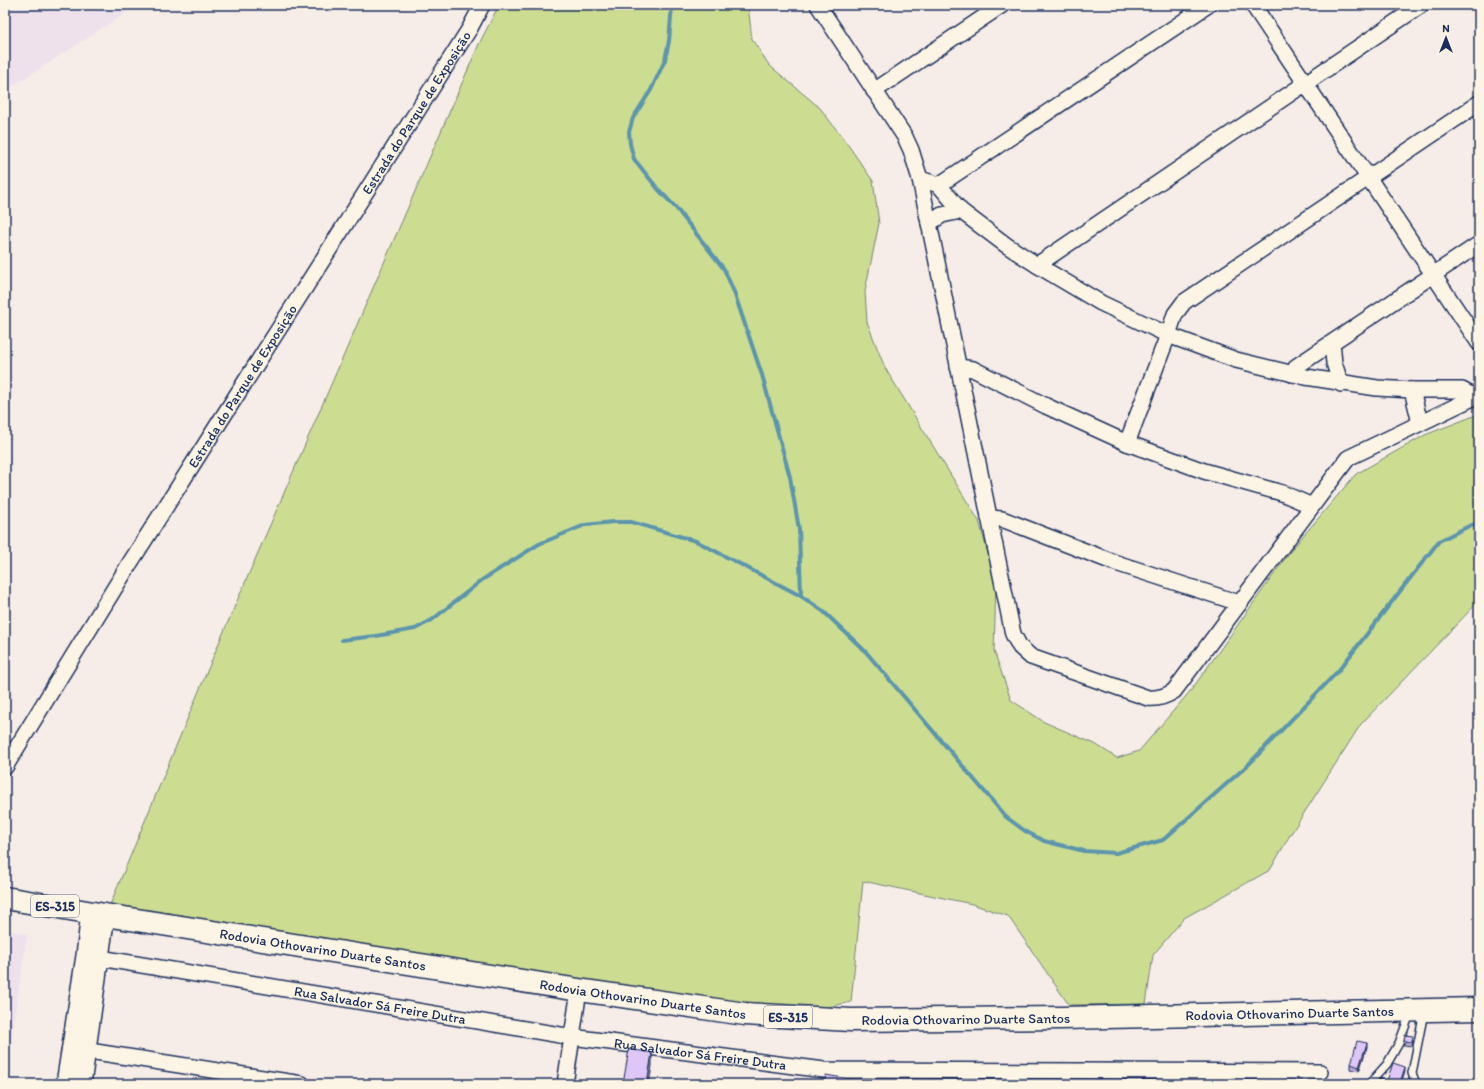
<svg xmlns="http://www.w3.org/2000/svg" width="1484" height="1089" viewBox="0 0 1484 1089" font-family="Itim,sans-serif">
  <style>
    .built { fill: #efe1ec }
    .green { fill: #ccdd92; stroke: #748678 }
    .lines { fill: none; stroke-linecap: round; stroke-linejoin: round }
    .stream { stroke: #5c95ac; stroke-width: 4 }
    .service-casing { stroke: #1b2f5e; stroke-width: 10 }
    .minor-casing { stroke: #1b2f5e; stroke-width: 18 }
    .tertiary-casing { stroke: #1b2f5e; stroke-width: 22 }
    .primary-casing { stroke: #1b2f5e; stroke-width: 25 }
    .service { stroke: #fcf5e5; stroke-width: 7 }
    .minor { stroke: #fcf5e5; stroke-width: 15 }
    .tertiary { stroke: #fcf5e5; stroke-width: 19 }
    .primary { stroke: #fcf5e5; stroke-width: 22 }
    .wall { fill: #bfaad4; stroke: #1b2f5e }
    .shaded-wall { fill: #9b8bac; stroke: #1b2f5e }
    .building { fill: #dec6f6; stroke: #1b2f5e }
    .labels { text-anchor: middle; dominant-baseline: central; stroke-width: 3; stroke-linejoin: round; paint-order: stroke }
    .shield { fill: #fcf5e5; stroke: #5e6a86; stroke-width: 1 }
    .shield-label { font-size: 13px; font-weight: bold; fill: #1b2f5e }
    .street-label { font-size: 14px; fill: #1b2f5e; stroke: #fcf5e5 }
  </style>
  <rect width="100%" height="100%" fill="#f6ece8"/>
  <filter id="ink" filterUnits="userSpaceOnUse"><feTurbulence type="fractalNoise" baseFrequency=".025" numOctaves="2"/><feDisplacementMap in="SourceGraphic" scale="8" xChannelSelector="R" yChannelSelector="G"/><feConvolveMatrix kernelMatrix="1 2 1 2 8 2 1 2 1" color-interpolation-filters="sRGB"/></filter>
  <g filter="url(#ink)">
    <g class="built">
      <path d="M5,5H138L5,91Z"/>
      <path d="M5,930L27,934L5,1080Z"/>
    </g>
    <path class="green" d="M499,5H748L752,39L769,65L820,108L848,145L873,181L879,223L865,291L867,322L885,368L979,521L996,583L994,651L1011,700L1044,722L1095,744L1117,758L1139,751L1192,689L1292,549L1356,474L1425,435L1479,414V601L1361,724L1290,835L1270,870L1184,918L1153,955L1146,1004L1069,1005L1008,916L972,904L863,881L851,1002L823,1008L804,1009L696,999L110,905L221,638L479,44Z"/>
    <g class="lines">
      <g class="stream">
        <path d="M672,5L669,41L665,60L651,90L633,118L629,132L630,144L634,159L658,189L676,208L724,269L734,292L762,375L790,477L799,529L801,596"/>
        <path d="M342,640L376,636L415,629L432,620L482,580L539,544L585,525L613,522H631L696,541L801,596L823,611L866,652L1006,817L1025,831L1044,841L1084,851L1116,853L1163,840L1249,764L1339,670L1439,541L1469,526L1479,523"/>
      </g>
      <defs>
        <g id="service">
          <path d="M1369,1084L1387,1064L1399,1043L1410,1014"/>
          <path d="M1416,1084L1412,1073L1424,1012"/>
        </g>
        <g id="minor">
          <path d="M818,5L905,137L911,150L920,179L1013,634L1020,647L1031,657L1148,698C1158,699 1165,697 1174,691L1348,458L1479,395"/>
          <path d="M1253,5L1479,343"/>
          <path d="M874,91L1002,5"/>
          <path d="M920,179L939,185L961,211L1006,245L1037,265L1101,303L1168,335L1236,360L1306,377L1377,388L1412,390H1462L1475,397"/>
          <path d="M939,185L1208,5"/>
          <path d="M929,223L942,215L961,211"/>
          <path d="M1037,265L1421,5"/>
          <path d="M1332,343L1334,363L1341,384"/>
          <path d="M958,367L973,369L1046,406L1127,443L1204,471L1282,493L1312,506"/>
          <path d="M1292,374L1297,366L1479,244"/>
          <path d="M1412,390L1420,423"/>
          <path d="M1127,443L1168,335L1175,314L1184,302L1479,103"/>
          <path d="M989,518L1002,519L1113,562L1239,603"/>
          <path id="s1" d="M5,767L130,563L470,28L482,5"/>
          <path id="s2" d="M88,956L572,1037L824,1070L1320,1072"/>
          <path d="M76,1049L302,1084"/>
          <path d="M565,1084L579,990"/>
        </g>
        <g id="tertiary">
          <path d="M66,1084L86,956L91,912"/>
          <path d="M81,1084L105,915"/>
        </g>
        <g id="primary">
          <path id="s3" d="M5,898L105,915L579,990L745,1014L851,1020L1062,1018L1479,1009"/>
        </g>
      </defs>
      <use href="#service" class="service-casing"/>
      <use href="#minor" class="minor-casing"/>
      <use href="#tertiary" class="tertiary-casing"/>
      <use href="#primary" class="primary-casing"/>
      <use href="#service" class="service"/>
      <use href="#minor" class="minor"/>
      <use href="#tertiary" class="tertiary"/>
      <use href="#primary" class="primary"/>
    </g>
    <g class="wall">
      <path d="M1413,1040L1412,1046L1404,1045V1041Z"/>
      <path d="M1367,1047L1359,1071L1351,1069V1064Z"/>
    </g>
    <g class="shaded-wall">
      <path d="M1367,1043V1047L1359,1071V1067Z"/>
      <path d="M652,1053V1066L649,1084H647Z"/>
      <path d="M1405,1067V1071L1401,1084L1400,1083Z"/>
    </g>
    <g class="building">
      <path d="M1405,1035L1413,1036L1412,1042L1404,1041Z"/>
      <path d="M1357,1041L1367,1043L1359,1067L1351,1064Z"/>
      <path d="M629,1049L652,1053L647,1084H623Z"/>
      <path d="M1393,1063L1405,1067L1400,1083L1402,1084H1379L1380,1079L1387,1081Z"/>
      <path d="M826,1075L849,1079L848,1084H824Z"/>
    </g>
  </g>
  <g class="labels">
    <g class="shield">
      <rect x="31" y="895" width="48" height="22" rx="3"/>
      <rect x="764" y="1006" width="48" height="22" rx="3"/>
    </g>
    <g class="shield-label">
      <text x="55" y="906">ES-315</text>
      <text x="788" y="1017">ES-315</text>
    </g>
    <g class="street-label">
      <text stroke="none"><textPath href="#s1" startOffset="773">Estrada do Parque de Exposição</textPath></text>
      <text stroke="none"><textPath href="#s1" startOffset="449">Estrada do Parque de Exposição</textPath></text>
      <text stroke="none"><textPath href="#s3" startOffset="322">Rodovia Othovarino Duarte Santos</textPath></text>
      <text stroke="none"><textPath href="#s3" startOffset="646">Rodovia Othovarino Duarte Santos</textPath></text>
      <text stroke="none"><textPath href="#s2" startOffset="296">Rua Salvador Sá Freire Dutra</textPath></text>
      <text stroke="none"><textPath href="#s3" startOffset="1294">Rodovia Othovarino Duarte Santos</textPath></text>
      <text stroke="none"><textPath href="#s3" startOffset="970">Rodovia Othovarino Duarte Santos</textPath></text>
      <text stroke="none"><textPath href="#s2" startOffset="620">Rua Salvador Sá Freire Dutra</textPath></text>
    </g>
  </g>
  <rect width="1484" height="1089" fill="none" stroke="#fcf5e5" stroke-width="20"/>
  <rect x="10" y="10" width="1464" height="1069" fill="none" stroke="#1b2f5e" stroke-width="1.5" filter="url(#ink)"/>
  <g transform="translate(1446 38)" stroke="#fcf5e5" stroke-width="3" paint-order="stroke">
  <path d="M0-3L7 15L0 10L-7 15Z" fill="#1b2f5e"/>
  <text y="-6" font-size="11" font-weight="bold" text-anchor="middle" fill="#1b2f5e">N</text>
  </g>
</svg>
